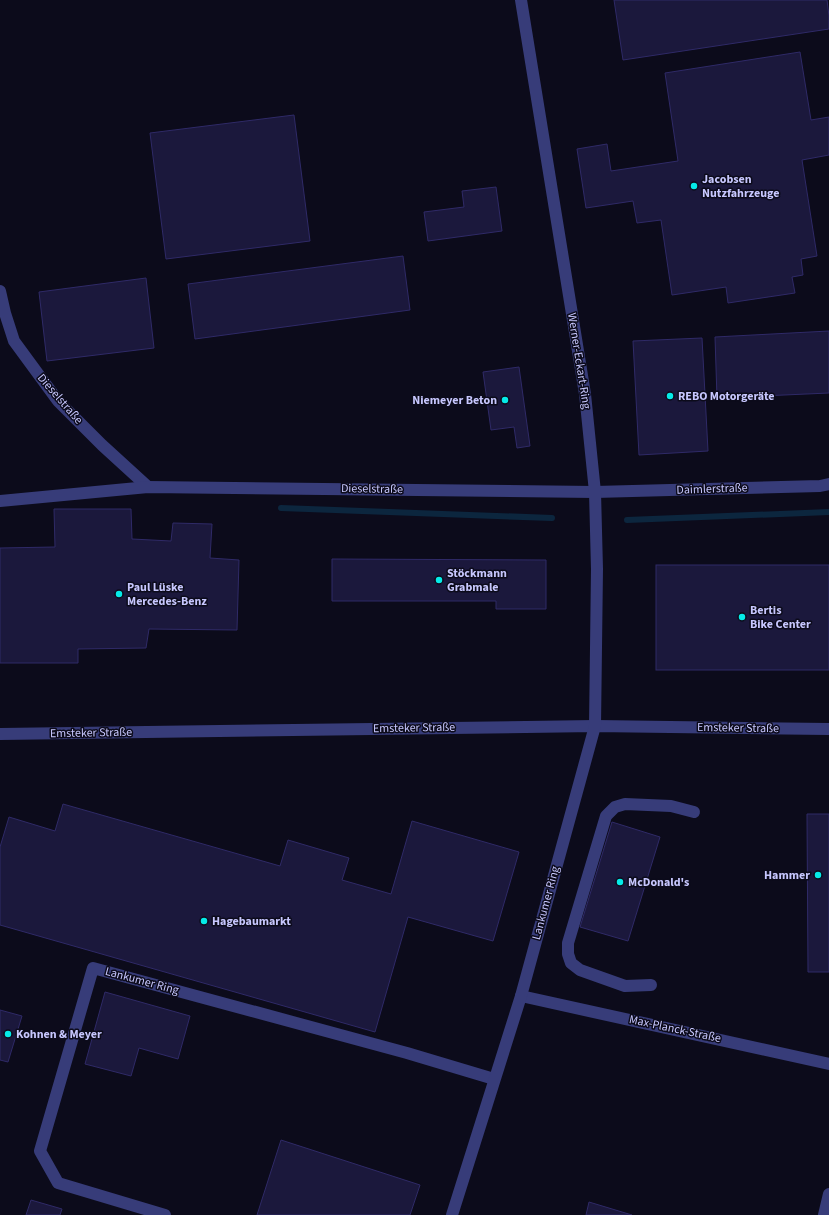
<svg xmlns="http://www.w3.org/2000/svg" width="829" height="1215" viewBox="0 0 829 1215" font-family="'Source Sans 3',sans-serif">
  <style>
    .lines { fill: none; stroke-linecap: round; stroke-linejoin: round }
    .stream { stroke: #0c263e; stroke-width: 6 }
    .building { fill: #1b183c; stroke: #2f2a67 }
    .minor { stroke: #373c79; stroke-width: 12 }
    .poi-dot { fill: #05ebe8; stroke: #0c0b1b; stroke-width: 1.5 }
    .labels { text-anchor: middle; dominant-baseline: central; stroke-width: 3; stroke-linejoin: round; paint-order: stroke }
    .poi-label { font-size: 12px; font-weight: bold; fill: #c7c7fe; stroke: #0c0b1b; text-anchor: start }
    .street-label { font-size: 12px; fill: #c7c7fe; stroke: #0c0b1b }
  </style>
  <rect width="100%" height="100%" fill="#0c0b1b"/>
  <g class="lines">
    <g class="stream">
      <path d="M281,508L552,518"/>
      <path d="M627,520L829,512"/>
    </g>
  </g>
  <g class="building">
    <path d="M614,0H827L829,16V29L623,60Z"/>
    <path d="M800,52L811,120L829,117V155L802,160L817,256L801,259L803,275L792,277L795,293L728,303L726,287L672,295L661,220L637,223L633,201L586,208L577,149L607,144L611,171L678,161L665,73Z"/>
    <path d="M294,115L310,241L166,259L150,133Z"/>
    <path d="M496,187L502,231L428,241L424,212L464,207L462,191Z"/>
    <path d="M403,256L410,310L195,339L188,284Z"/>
    <path d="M146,278L154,348L47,361L39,292Z"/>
    <path d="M829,331V393L717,398L715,337Z"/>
    <path d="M702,338L708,451L639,455L633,341Z"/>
    <path d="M519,367L530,446L517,448L514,427L491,430L483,372Z"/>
    <path d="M54,509H131L132,539L171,541L173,523L212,524L210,558L239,560L237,630L149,629L146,648L78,649V663H0V548L55,547Z"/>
    <path d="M332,559L546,560V609H496V601H332Z"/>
    <rect x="656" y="565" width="173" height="105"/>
    <path d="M63,804L280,866L288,840L349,858L342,880L391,894L412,821L519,852L493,941L408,917L375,1032L0,925V847L9,817L55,831Z"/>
    <path d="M807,814H829V972H808Z"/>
    <path d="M612,822L660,837L628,941L580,927Z"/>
    <path d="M105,992L190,1016L178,1059L139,1048L131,1076L85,1064Z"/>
    <path d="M0,1010L22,1016L8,1062L0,1060Z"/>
    <path d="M281,1140L420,1185L410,1215H257Z"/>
    <path d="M31,1200L62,1209L60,1215H26Z"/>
    <path d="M589,1202L632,1215H586Z"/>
  </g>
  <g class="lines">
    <g class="minor">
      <path d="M0,291L5,313L14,341L58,401L102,445L148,487"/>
      <path d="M0,501L148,487L595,492L820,486L829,484"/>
      <path d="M0,734L595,726L829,729"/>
      <path d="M651,985L625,986L580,970L571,963L568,954V943L606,816L615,807L625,804L671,806L694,812"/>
      <path d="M521,996L829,1064"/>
      <path d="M165,1215L58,1183L40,1151L93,968L407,1053L494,1079"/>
      <path d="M452,1215L521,996L595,726L597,569L595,492L585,394L521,0"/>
      <path d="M824,1215L829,1194"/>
    </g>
  </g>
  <g class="poi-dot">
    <circle cx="694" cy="186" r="4"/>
    <circle cx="670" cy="396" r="4"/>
    <circle cx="505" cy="400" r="4"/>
    <circle cx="439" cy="580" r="4"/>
    <circle cx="119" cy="594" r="4"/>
    <circle cx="742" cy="617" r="4"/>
    <circle cx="818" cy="875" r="4"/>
    <circle cx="620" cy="882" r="4"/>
    <circle cx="204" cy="921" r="4"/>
    <circle cx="8" cy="1034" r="4"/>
  </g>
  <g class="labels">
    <g class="poi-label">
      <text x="702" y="179">Jacobsen<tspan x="702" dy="14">Nutzfahrzeuge</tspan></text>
      <text x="678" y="396">REBO Motorgeräte</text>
      <text x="497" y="400" text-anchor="end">Niemeyer Beton</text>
      <text x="447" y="573">Stöckmann<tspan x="447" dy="14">Grabmale</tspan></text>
      <text x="127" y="587">Paul Lüske<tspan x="127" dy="14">Mercedes-Benz</tspan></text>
      <text x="750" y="610">Bertis<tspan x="750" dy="14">Bike Center</tspan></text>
      <text x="810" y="875" text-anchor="end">Hammer</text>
      <text x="628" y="882">McDonald's</text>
      <text x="212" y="921">Hagebaumarkt</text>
      <text x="16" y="1034">Kohnen &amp; Meyer</text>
    </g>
    <g class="street-label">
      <text transform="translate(579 361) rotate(81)">Werner-Eckart-Ring</text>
      <text transform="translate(60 399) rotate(49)">Dieselstraße</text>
      <text transform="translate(372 489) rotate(1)">Dieselstraße</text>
      <text transform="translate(712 489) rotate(-2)">Daimlerstraße</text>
      <text transform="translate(414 728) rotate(-1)">Emsteker Straße</text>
      <text transform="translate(738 728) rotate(1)">Emsteker Straße</text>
      <text transform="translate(91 733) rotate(-1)">Emsteker Straße</text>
      <text transform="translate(546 903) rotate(-75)">Lankumer Ring</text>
      <text transform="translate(142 981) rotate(15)">Lankumer Ring</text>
      <text transform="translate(675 1029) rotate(12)">Max-Planck-Straße</text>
    </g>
  </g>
</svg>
